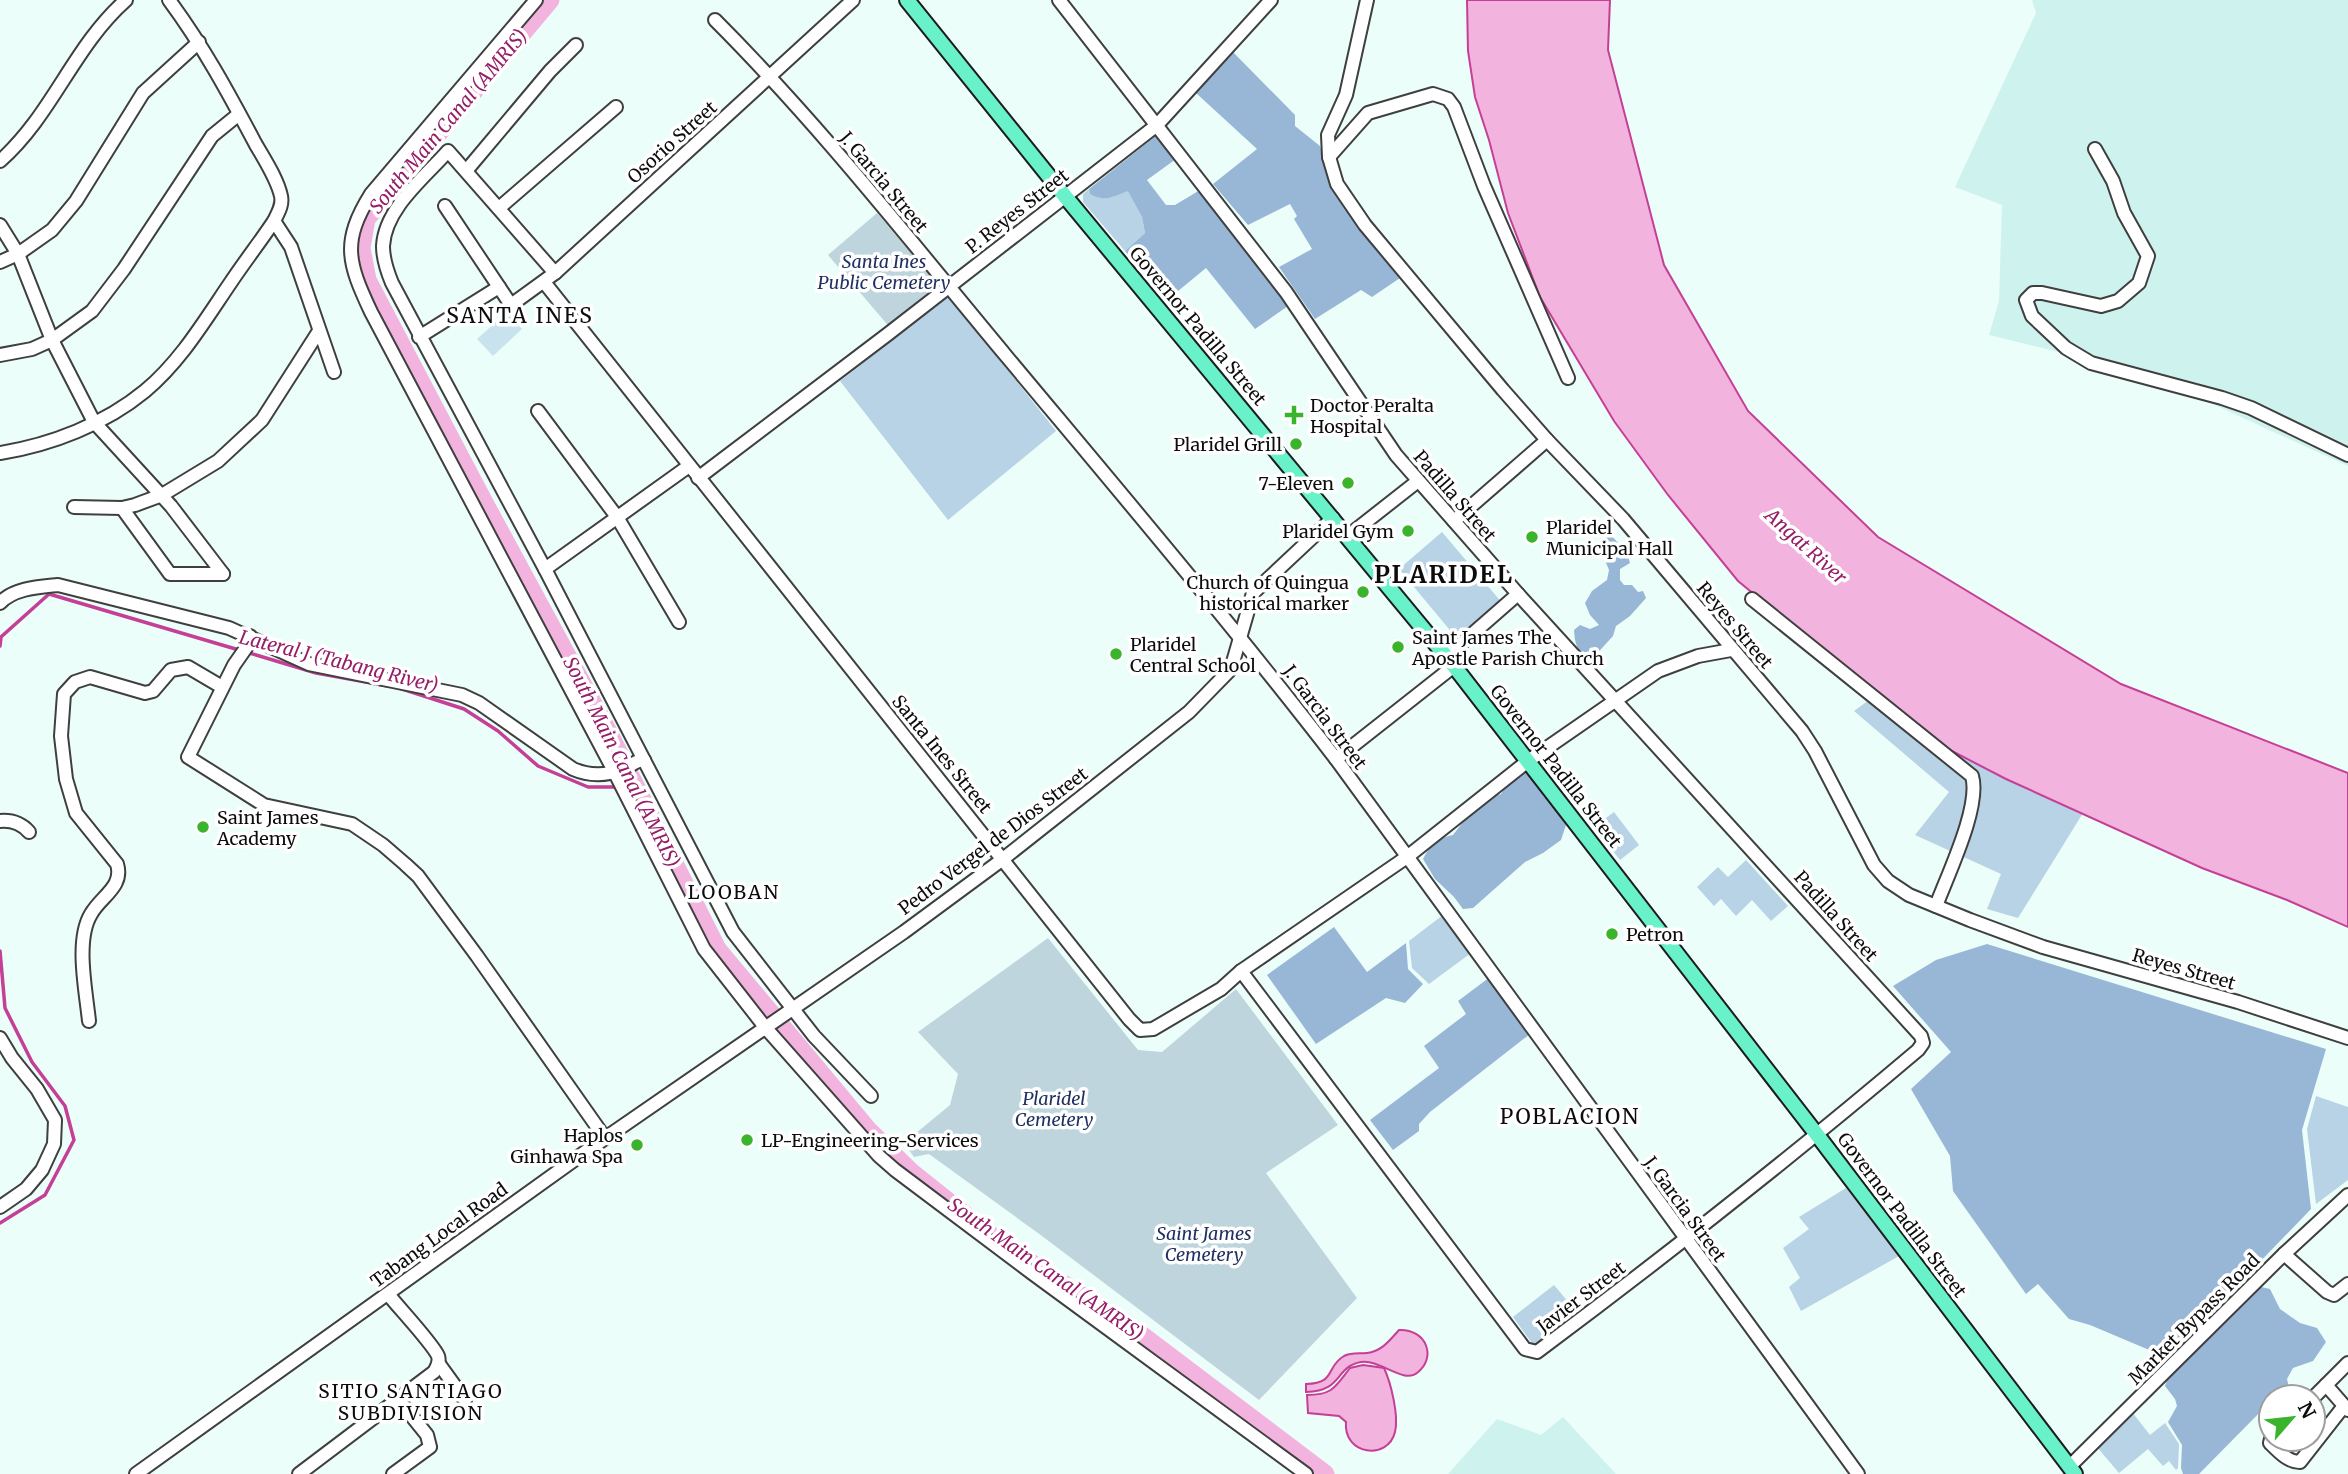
<svg xmlns="http://www.w3.org/2000/svg" width="2348" height="1474" viewBox="0 0 2348 1474" font-family="Merriweather,serif">
  <style>
    .farmland { fill: #cef2ed }
    .green { fill: #b8d2e6 }
    .forest { fill: #98b7d6 }
    .cemetery { fill: #bfd5de }
    .pitch { fill: #c9e3ee }
    .water { fill: #f2b4de; stroke: #c53f96; stroke-width: 2 }
    .lines { fill: none; stroke-linecap: round; stroke-linejoin: round }
    .stream { stroke: #c53f96; stroke-width: 3.5 }
    .river { stroke: #f2b4de; stroke-width: 19 }
    .minor-casing { stroke: #3f3f3f; stroke-width: 16 }
    .major-casing { stroke: #1d1d1d; stroke-width: 18 }
    .minor { stroke: #fff; stroke-width: 12 }
    .major { stroke: #69f1ca; stroke-width: 14 }
    .poi-dot { fill: #39b42c; stroke: #fff; stroke-width: 2.5 }
    .labels { text-anchor: middle; dominant-baseline: central; stroke-width: 7; stroke-linejoin: round; paint-order: stroke }
    .street-label { font-size: 18px; fill: #0c0c0c; stroke: #fff }
    .park-label { font-size: 18px; font-style: italic; fill: #203060; stroke: #fff }
    .poi-label { font-size: 18px; fill: #0c0c0c; stroke: #fff; text-anchor: start }
    .water-label { font-size: 19px; font-style: italic; fill: #961d67; stroke: #fff }
    .neighbourhood-label { font-size: 19px; letter-spacing: 2px; fill: #0c0c0c; stroke: #fff }
    .quarter-label { font-size: 21px; letter-spacing: 2px; fill: #0c0c0c; stroke: #fff }
    .district-label { font-size: 24px; font-weight: bold; letter-spacing: 2px; fill: #0c0c0c; stroke: #fff }
  </style>
  <rect width="100%" height="100%" fill="#ecfefa"/>
  <g class="farmland">
    <path d="M2032,0H2348V466L2145,373L1989,335L1999,301L2002,205L1955,187L2036,13Z"/>
    <path d="M1563,1417L1616,1474H1448L1497,1419L1541,1435Z"/>
  </g>
  <g class="green">
    <path d="M1089,189L1090,194C1105,202 1114,197 1128,190L1142,217L1145,233L1125,251L1083,202V194Z"/>
    <path d="M949,296L1056,431L948,520L840,381Z"/>
    <path d="M1442,532L1503,604L1459,641L1399,569Z"/>
    <path d="M1876,695L1948,749L2006,779L2083,813L2018,918L1987,909L2001,874L1915,835L1949,792L1854,711Z"/>
    <path d="M1614,812L1639,845L1620,860L1594,827Z"/>
    <path d="M1746,860L1788,906L1771,921L1752,900L1736,916L1721,899L1714,906L1697,887L1718,867L1728,877Z"/>
    <path d="M1443,915L1471,953L1429,984L1412,968L1409,941Z"/>
    <path d="M2316,1096L2348,1107V1180L2316,1204L2307,1129Z"/>
    <path d="M1846,1188L1899,1256L1801,1311L1789,1287L1800,1278L1783,1248L1809,1229L1799,1217Z"/>
    <path d="M1554,1285L1580,1316L1534,1346L1513,1317Z"/>
    <path d="M2132,1412L2150,1435L2165,1423L2179,1444L2178,1468L2176,1470L2169,1461L2163,1466L2148,1449L2119,1473L2097,1447Z"/>
  </g>
  <g class="forest">
    <path d="M1233,52L1295,115V126L1320,146L1331,186L1361,231L1400,278L1372,297L1361,290L1315,319L1279,267L1312,249L1294,219L1297,216L1290,204L1248,225L1213,184L1257,149L1196,93Z"/>
    <path d="M1157,135L1176,159L1147,180L1166,205H1175L1200,190L1288,306L1255,329L1206,268L1166,301L1125,251L1145,233L1142,217L1128,191C1114,196 1105,203 1090,194L1089,189Z"/>
    <path d="M1611,535L1627,553L1630,563L1620,569V580L1624,585H1632L1638,592L1643,591L1646,598L1630,616L1616,626L1613,636L1592,659C1577,654 1575,644 1574,630L1580,625L1590,629L1599,625L1590,615L1585,603L1592,591L1607,580L1609,570L1598,543Z"/>
    <path d="M1520,771C1534,777 1540,783 1544,797L1550,800L1566,825L1561,840L1543,853L1525,862L1473,908L1463,909L1454,897L1435,879L1423,859C1430,845 1438,838 1453,835C1465,819 1481,799 1501,794L1509,780Z"/>
    <path d="M1334,927L1367,972L1406,943L1408,969L1423,984L1405,1003L1386,998L1316,1044L1267,975Z"/>
    <path d="M1987,944L2326,1049L2302,1130L2311,1209L2169,1356L2154,1352L2090,1325L2069,1319L2038,1284L2026,1294L1953,1191L1950,1156L1911,1089L1951,1052L1893,986L1936,960Z"/>
    <path d="M1490,977L1530,1034L1430,1112L1419,1124V1131L1393,1150L1370,1120L1439,1068L1424,1046L1466,1014L1458,1001Z"/>
    <path d="M2261,1287L2270,1289L2280,1309L2300,1323L2317,1328L2326,1342L2313,1361L2293,1368L2287,1379L2290,1392L2271,1397V1401L2199,1474H2183L2181,1468L2182,1445L2168,1422L2177,1406L2175,1399L2165,1386L2167,1380Z"/>
  </g>
  <g class="cemetery">
    <path d="M877,213L941,288L892,330L828,255Z"/>
    <path d="M1048,938L1138,1050L1162,1052L1236,989L1338,1125L1266,1173L1357,1298L1259,1400L1042,1236L929,1154L914,1157L904,1143L950,1105L958,1074L918,1032Z"/>
  </g>
  <path class="pitch" d="M507,312L522,329L493,356L477,339Z"/>
  <g class="water">
    <path d="M1467,0H1610L1608,50L1664,265L1748,411L1878,537L2121,684L2348,773V927L2287,900L2202,868L2006,779L1948,749L1904,718L1738,581L1668,495L1614,421L1540,297L1508,213L1489,140L1475,97L1468,51Z"/>
    <path d="M1399,1330C1427,1329 1437,1358 1417,1373C1403,1384 1380,1359 1361,1362C1334,1367 1344,1391 1306,1392V1384C1337,1383 1325,1367 1344,1356C1352,1352 1359,1354 1367,1353C1382,1351 1389,1341 1399,1330Z"/>
    <path d="M1363,1365L1384,1368C1391,1383 1399,1416 1395,1432C1388,1461 1343,1455 1346,1422L1339,1416L1308,1413L1307,1395C1333,1395 1335,1387 1350,1368Z"/>
  </g>
  <g class="lines">
    <g class="stream">
      <path d="M0,646L1,637L49,594L239,650"/>
      <path d="M246,652L316,673L388,686"/>
      <path d="M399,688L464,709L498,731L538,766L588,787H635"/>
      <path d="M0,951L5,1008L32,1062L65,1106L74,1140L45,1195L0,1223"/>
    </g>
    <path class="river" d="M550,0L366,219L361,248L367,280L482,499L607,730L717,949L868,1130L912,1173L1000,1243L1140,1334L1325,1474"/>
    <defs>
      <g id="minor">
        <path d="M536,0L371,194C341,242 348,263 371,312L614,771L704,949L765,1027L879,1156L895,1170L1032,1273L1306,1474"/>
        <path d="M1059,0L1286,292L1396,455L1518,594L1921,1036L1923,1043L1918,1050C1794,1155 1667,1255 1537,1352L1525,1349L1241,971"/>
        <path d="M1367,0L1346,95L1328,135L1329,157L1337,184L1365,225L1503,390L1547,440L1623,519L1802,731L1815,751L1874,865L1888,881L1909,895L1970,920L2043,947L2238,1002L2348,1038"/>
        <path d="M715,20C820,125 912,243 1007,357C1118,490 1230,622 1336,759L1858,1474"/>
        <path d="M2095,149L2113,181L2124,213L2148,256L2139,283L2118,301L2101,306L2042,293H2033L2026,300L2032,316L2066,348L2091,363L2222,398L2251,408L2348,455"/>
        <path d="M1329,157L1368,113L1433,94L1448,99L1454,107L1484,186L1568,378"/>
        <path d="M0,161C53,114 73,47 126,0"/>
        <path d="M466,171L550,71L576,45"/>
        <path d="M445,206L511,305L555,273L853,0"/>
        <path d="M499,208L616,107"/>
        <path d="M274,221L291,247L334,372"/>
        <path d="M0,225L18,254L52,340L94,422L171,506L223,574"/>
        <path d="M0,262L18,254L52,230L76,201L143,93L199,42"/>
        <path d="M555,273L448,151C425,177 385,208 383,246C383,259 387,271 392,283L545,569L733,932L814,1036L871,1096"/>
        <path d="M544,282L1129,1019L1140,1030L1153,1029L1221,989L1241,971L1407,857L1528,761L1658,671L1698,656L1731,650"/>
        <path d="M419,337L499,287"/>
        <path d="M0,355L32,349L52,340L92,311L124,269L212,136L239,114"/>
        <path d="M538,411L617,517L679,622"/>
        <path d="M0,453C51,445 105,424 145,391C181,361 205,320 231,282C245,261 260,242 274,221C278,213 283,205 281,196C277,178 264,159 255,143C228,92 203,46 169,0"/>
        <path d="M698,478L888,334L1157,125L1271,0"/>
        <path d="M74,507L122,508L135,505L162,495L218,461L262,420L319,331"/>
        <path d="M122,508L170,574H223"/>
        <path d="M1454,521L1547,440"/>
        <path d="M1348,536L1418,481"/>
        <path d="M545,569L689,466"/>
        <path d="M1752,599L1972,776C1981,806 1948,874 1936,906"/>
        <path d="M0,603C14,588 39,587 58,585L229,628L309,664L462,695L479,703L573,769C589,776 606,776 624,769C632,766 635,760 644,760"/>
        <path d="M250,636L248,645L234,665L188,757L264,805L352,824L383,845L405,864L418,876L477,956L605,1138"/>
        <path d="M1446,657L1518,594"/>
        <path d="M1336,759L1454,666"/>
        <path d="M0,821C12,820 21,823 29,832"/>
        <path d="M89,1021C86,991 75,940 91,914C101,896 124,887 117,864L76,813L66,779L61,736L64,694L75,682L90,677L145,693L153,691L171,670L188,667L222,687"/>
        <path d="M0,1038L12,1058L37,1089L55,1120L54,1144L42,1170L26,1189L0,1207"/>
        <path d="M2284,1254L2327,1292L2334,1295L2348,1284"/>
        <path d="M439,1364L465,1400"/>
        <path d="M2326,1385L2348,1410"/>
        <path d="M2313,1398L2348,1363"/>
        <path d="M2271,1439L2270,1443C2278,1451 2288,1462 2300,1462L2344,1406"/>
        <path d="M2070,1466L2284,1254L2348,1195"/>
        <path d="M136,1474L588,1150L904,932L1003,859L1189,712L1231,669L1253,593L1333,518"/>
        <path d="M299,1474L434,1372C437,1367 440,1362 438,1356C433,1344 398,1307 388,1294"/>
        <path d="M393,1474L430,1447L427,1435L398,1399"/>
      </g>
      <path id="major" d="M907,0L1064,195L1454,666L1818,1136L2075,1474"/>
    </defs>
    <use href="#minor" class="minor-casing"/>
    <use href="#major" class="major-casing"/>
    <use href="#minor" class="minor"/>
    <use href="#major" class="major"/>
  </g>
  <g class="poi-dot">
    <path d="M1290.5 404.5h7v7h7v7h-7v7h-7v-7h-7v-7h7z"/>
    <circle cx="1296" cy="444" r="7"/>
    <circle cx="1348" cy="483" r="7"/>
    <circle cx="1408" cy="531" r="7"/>
    <circle cx="1532" cy="537" r="7"/>
    <circle cx="1363" cy="592" r="7"/>
    <circle cx="1398" cy="647" r="7"/>
    <circle cx="1116" cy="654" r="7"/>
    <circle cx="203" cy="827" r="7"/>
    <circle cx="1612" cy="934" r="7"/>
    <circle cx="747" cy="1140" r="7"/>
    <circle cx="637" cy="1145" r="7"/>
  </g>
  <g class="labels">
    <g class="street-label">
      <text transform="translate(672 142) rotate(-42)">Osorio Street</text>
      <text transform="translate(884 182) rotate(50)">J. Garcia Street</text>
      <text transform="translate(1017 211) rotate(-38)">P. Reyes Street</text>
      <text transform="translate(1198 326) rotate(50)">Governor Padilla Street</text>
      <text transform="translate(1455 496) rotate(49)">Padilla Street</text>
      <text transform="translate(1735 625) rotate(50)">Reyes Street</text>
      <text transform="translate(1325 717) rotate(53)">J. Garcia Street</text>
      <text transform="translate(942 754) rotate(51)">Santa Ines Street</text>
      <text transform="translate(1556 766) rotate(52)">Governor Padilla Street</text>
      <text transform="translate(993 841) rotate(-37)">Pedro Vergel de Dios Street</text>
      <text transform="translate(1836 916) rotate(48)">Padilla Street</text>
      <text transform="translate(2184 969) rotate(16)">Reyes Street</text>
      <text transform="translate(1685 1209) rotate(54)">J. Garcia Street</text>
      <text transform="translate(1902 1215) rotate(53)">Governor Padilla Street</text>
      <text transform="translate(439 1235) rotate(-36)">Tabang Local Road</text>
      <text transform="translate(1581 1297) rotate(-37)">Javier Street</text>
      <text transform="translate(2194 1319) rotate(-45)">Market Bypass Road</text>
    </g>
    <g class="park-label">
      <text x="884" y="261">Santa Ines<tspan x="884" dy="21">Public Cemetery</tspan></text>
      <text x="1054" y="1098">Plaridel<tspan x="1054" dy="21">Cemetery</tspan></text>
      <text x="1204" y="1233">Saint James<tspan x="1204" dy="21">Cemetery</tspan></text>
    </g>
    <g class="poi-label">
      <text x="1310" y="405">Doctor Peralta<tspan x="1310" dy="21">Hospital</tspan></text>
      <text x="1282" y="444" text-anchor="end">Plaridel Grill</text>
      <text x="1334" y="483" text-anchor="end">7-Eleven</text>
      <text x="1546" y="527">Plaridel<tspan x="1546" dy="21">Municipal Hall</tspan></text>
      <text x="1394" y="531" text-anchor="end">Plaridel Gym</text>
      <text x="1349" y="582" text-anchor="end">Church of Quingua<tspan x="1349" dy="21">historical marker</tspan></text>
      <text x="1412" y="637">Saint James The<tspan x="1412" dy="21">Apostle Parish Church</tspan></text>
      <text x="1130" y="644">Plaridel<tspan x="1130" dy="21">Central School</tspan></text>
      <text x="217" y="817">Saint James<tspan x="217" dy="21">Academy</tspan></text>
      <text x="1626" y="934">Petron</text>
      <text x="623" y="1135" text-anchor="end">Haplos<tspan x="623" dy="21">Ginhawa Spa</tspan></text>
      <text x="761" y="1140">LP-Engineering-Services</text>
    </g>
    <g class="water-label">
      <text transform="translate(448 121) rotate(-50)">South Main Canal (AMRIS)</text>
      <text transform="translate(1806 546) rotate(42)">Angat River</text>
      <text transform="translate(339 661) rotate(14)">Lateral J (Tabang River)</text>
      <text transform="translate(622 762) rotate(63)">South Main Canal (AMRIS)</text>
      <text transform="translate(1046 1269) rotate(35)">South Main Canal (AMRIS)</text>
    </g>
    <g class="neighbourhood-label">
      <text x="734" y="892">LOOBAN</text>
      <text x="411" y="1391">SITIO SANTIAGO<tspan x="411" dy="22">SUBDIVISION</tspan></text>
    </g>
    <g class="quarter-label">
      <text x="520" y="315">SANTA INES</text>
      <text x="1570" y="1116">POBLACION</text>
    </g>
    <g class="district-label">
      <text x="1444" y="574">PLARIDEL</text>
    </g>
  </g>
  <g transform="translate(2292 1418) rotate(62)"><circle r="33" fill="#ffffff" stroke="#9e9e9e" stroke-width="2"/>
  <path d="M0-5L12 26L0 18L-12 26Z" fill="#39b42c"/>
  <text y="-10" font-size="19" font-weight="bold" text-anchor="middle" fill="#0c0c0c">N</text>
  </g>
</svg>
